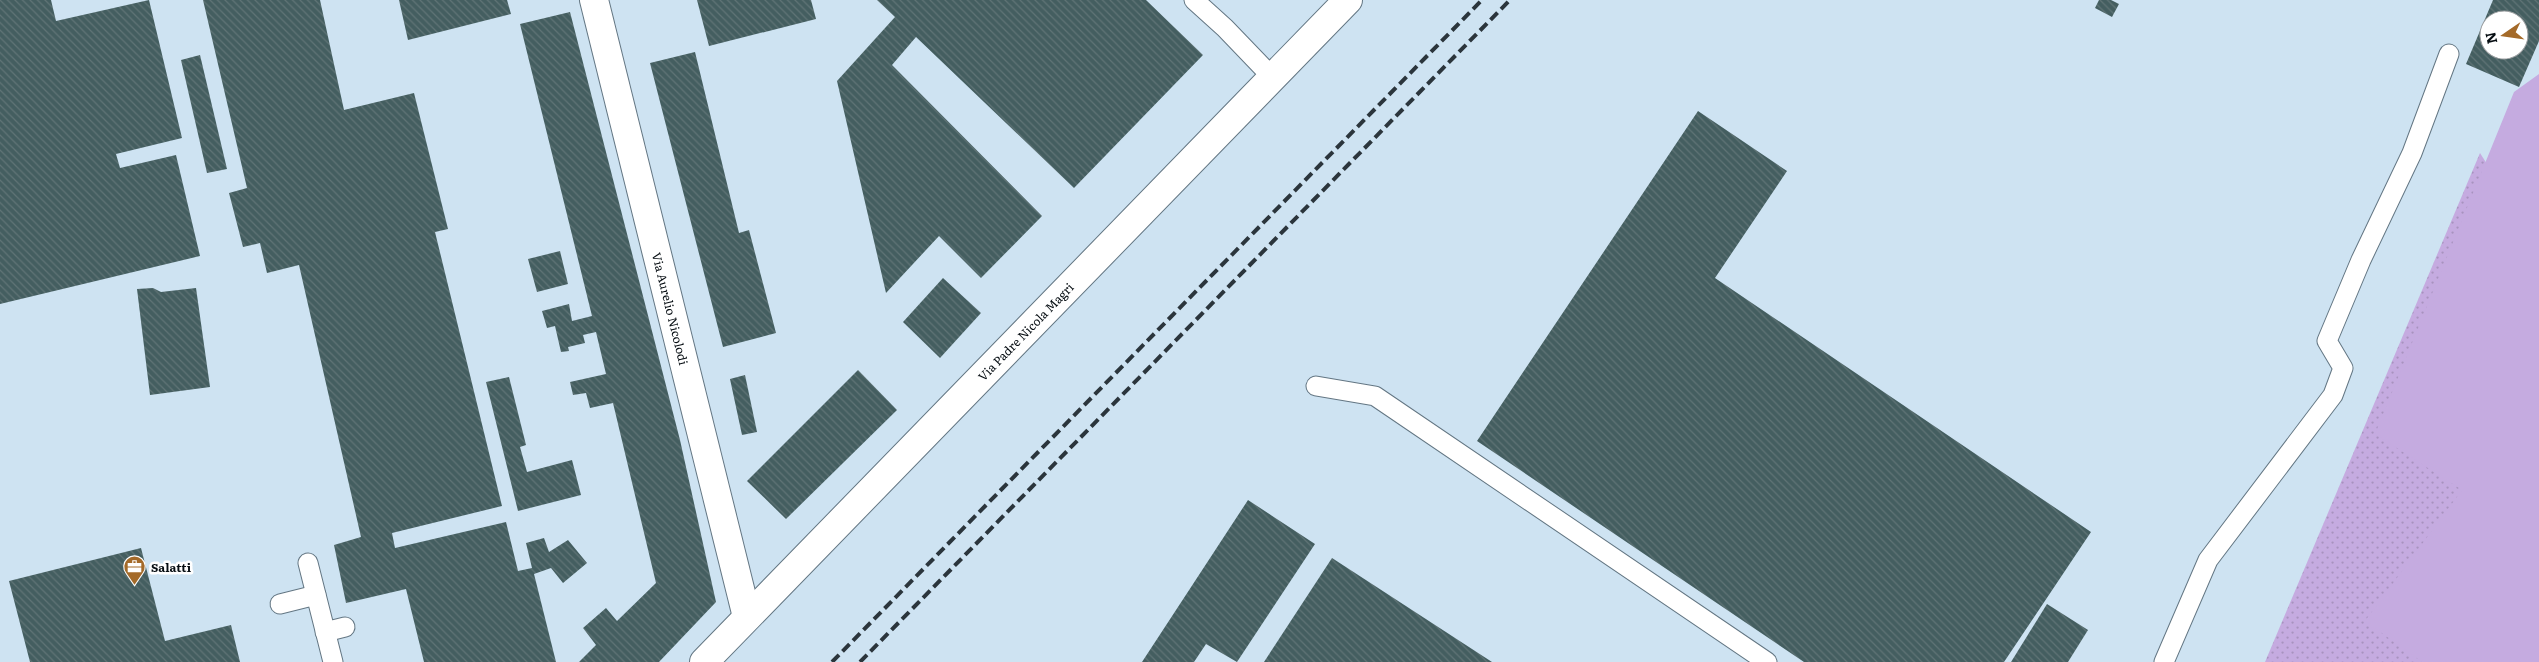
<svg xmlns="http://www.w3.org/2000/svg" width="2539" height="662" viewBox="0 0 2539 662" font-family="Literata,serif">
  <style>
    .grass { fill: url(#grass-dots) }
    .pitch { fill: #c5abe0 }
    .building { fill: url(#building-back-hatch); fill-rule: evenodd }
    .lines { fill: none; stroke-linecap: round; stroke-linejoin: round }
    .lane-casing { stroke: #637683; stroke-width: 21 }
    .street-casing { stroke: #637683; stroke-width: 30 }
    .lane { stroke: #fff; stroke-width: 19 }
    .street { stroke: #fff; stroke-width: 28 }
    .rail { stroke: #2b353c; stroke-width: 4; stroke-dasharray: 10 5; stroke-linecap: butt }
    .labels { text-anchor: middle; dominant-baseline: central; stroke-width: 5; stroke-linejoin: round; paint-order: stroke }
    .street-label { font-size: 12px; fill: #060d12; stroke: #fff }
    .poi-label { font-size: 12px; font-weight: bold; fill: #060d12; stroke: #fff; text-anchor: start }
  </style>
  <defs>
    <pattern id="grass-dots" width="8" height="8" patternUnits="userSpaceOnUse" patternTransform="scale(1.25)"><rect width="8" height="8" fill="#c5abe0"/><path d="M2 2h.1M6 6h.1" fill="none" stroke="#a892bf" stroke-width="1.8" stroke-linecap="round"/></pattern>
    <pattern id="building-back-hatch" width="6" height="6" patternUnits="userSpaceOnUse" patternTransform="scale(1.25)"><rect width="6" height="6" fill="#445e60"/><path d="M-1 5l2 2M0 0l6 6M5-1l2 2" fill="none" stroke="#607476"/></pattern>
  </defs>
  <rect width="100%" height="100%" fill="#cee3f2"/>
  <path class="grass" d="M2480,153L2504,191L2539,662H2265Z"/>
  <path class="pitch" d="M2539,74V662H2422L2365,621L2462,490L2375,434L2514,92Z"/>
  <g class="building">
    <path d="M0,0H51L56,21L149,0L182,138L116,154L120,168L176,155L200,256L0,304Z"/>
    <path d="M203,0H320L344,110L414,93L448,229L435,232L502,506L392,533L395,548L506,522L518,571L532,568L526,543L544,538L549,552L568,540L587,563L563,583L551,568L534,574L556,662H424L406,589L346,603L334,545L361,537L299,265L267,273L260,243L243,247L229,193L247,188Z"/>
    <path d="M399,0H507L511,14L408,40Z"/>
    <path d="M697,0H811L816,19L709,46Z"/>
    <path d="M877,0H1146L1203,55L1074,188L916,37L892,65L1042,216L981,278L939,236L886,293L837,81L895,17Z"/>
    <path d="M2099,0H2111L2119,4L2112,17L2095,8Z"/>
    <path d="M2493,0H2539V41L2519,87L2466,64ZM2489,20H2519V50H2489Z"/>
    <path d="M570,12L680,440L716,602L659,662H579L596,645L583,628L606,608L617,621L656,583L613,403L590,408L586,393L573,395L570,382L606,374L596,332L583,335L585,343L568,347L569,351L561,352L555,326L547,328L542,311L569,304L572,321L592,316L520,24Z"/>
    <path d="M695,52L739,233L749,230L776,333L723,347L650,63Z"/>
    <path d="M200,55L227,169L207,173L181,60Z"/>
    <path d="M1698,111L1787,171L1715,278L2091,532L2004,662H1804L1477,441Z"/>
    <path d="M560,251L568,284L537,292L528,259Z"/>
    <path d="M943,278L981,313L940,358L903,322Z"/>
    <path d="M153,288L161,292L196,288L210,387L150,395L137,289Z"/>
    <path d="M858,370L897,410L786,519L747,481Z"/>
    <path d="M745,375L757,432L742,435L730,379Z"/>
    <path d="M509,377L526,445L520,447L527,472L572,460L581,495L518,511L486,382Z"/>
    <path d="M1248,500L1315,544L1237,662L1206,644L1194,662H1142Z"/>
    <path d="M141,548L165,641L231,625L240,662H30L9,581Z"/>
    <path d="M1332,558L1492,662H1264Z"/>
    <path d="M2047,604L2088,630L2068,662H2011Z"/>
  </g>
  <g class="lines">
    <defs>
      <g id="lane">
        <path d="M1194,0L1225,28L1272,77"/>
        <path d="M1316,386L1375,396L1767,662"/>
        <path d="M308,563L333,662"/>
        <path d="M280,604L316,595"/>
        <path d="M325,632L345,627"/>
        <path d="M2164,662L2208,560L2333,395L2343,368L2327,341L2361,260L2412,153L2449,54"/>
      </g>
      <g id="street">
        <path id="s1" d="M594,0L747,617"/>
        <path id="s2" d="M704,662L1348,0"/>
      </g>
    </defs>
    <use href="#lane" class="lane-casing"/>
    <use href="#street" class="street-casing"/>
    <use href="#lane" class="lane"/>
    <use href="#street" class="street"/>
    <g class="rail">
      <path d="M832,662L1482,0"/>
      <path d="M860,662L1510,0"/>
    </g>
  </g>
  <defs>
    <symbol id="office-pin" viewBox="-11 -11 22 30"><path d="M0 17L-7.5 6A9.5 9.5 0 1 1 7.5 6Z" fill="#a46a29" stroke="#fff"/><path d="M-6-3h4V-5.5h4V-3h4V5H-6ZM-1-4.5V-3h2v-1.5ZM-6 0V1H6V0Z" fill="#fff"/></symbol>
  </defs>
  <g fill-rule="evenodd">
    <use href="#office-pin" x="122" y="554" width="25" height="34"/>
  </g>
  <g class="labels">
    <g class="street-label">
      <text stroke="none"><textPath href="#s1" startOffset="318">Via Aurelio Nicolodi</textPath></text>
      <text stroke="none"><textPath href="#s2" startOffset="461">Via Padre Nicola Magri</textPath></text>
    </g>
    <g class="poi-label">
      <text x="151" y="567">Salatti</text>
    </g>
  </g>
  <g transform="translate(2504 35) rotate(257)"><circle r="24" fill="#ffffff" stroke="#9b9ea0"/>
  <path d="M0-4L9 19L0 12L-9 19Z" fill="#a46a29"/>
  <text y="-8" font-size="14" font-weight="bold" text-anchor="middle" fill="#060d12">N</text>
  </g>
</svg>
